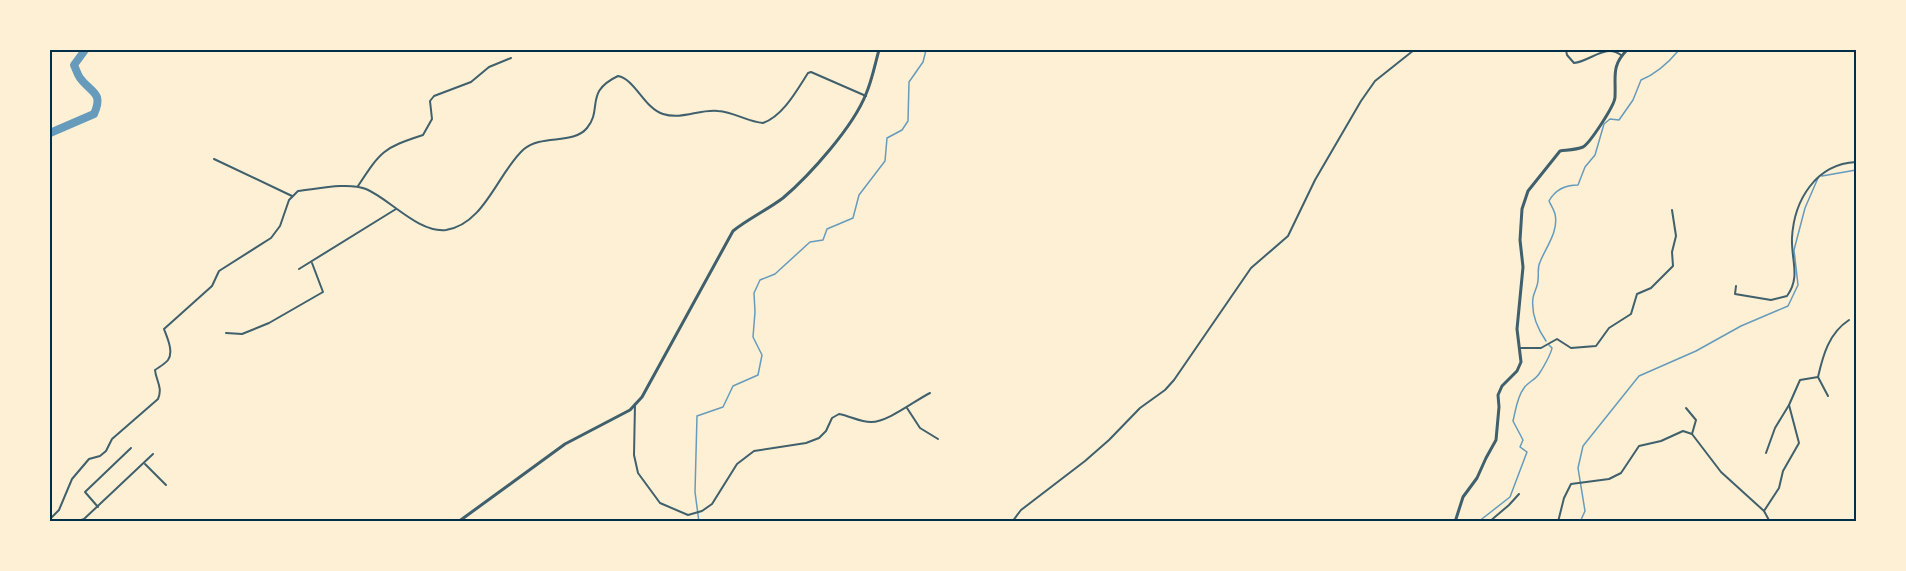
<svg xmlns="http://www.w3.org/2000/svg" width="1906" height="571" viewBox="0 0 1906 571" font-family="'Libre Baskerville',serif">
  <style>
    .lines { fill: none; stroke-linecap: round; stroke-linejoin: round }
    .stream { stroke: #669bbc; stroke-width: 1.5 }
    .river { stroke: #669bbc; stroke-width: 8 }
    .minor { stroke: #3f606c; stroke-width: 2 }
    .tertiary { stroke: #3f606c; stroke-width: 3 }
    .neatline { fill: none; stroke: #003049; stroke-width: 2 }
  </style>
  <rect width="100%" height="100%" fill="#fdf0d5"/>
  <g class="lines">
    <g class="stream">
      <path d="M1822,176L1856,170"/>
      <path d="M1546,341C1537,328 1531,314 1533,298C1534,292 1538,286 1538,280C1539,273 1537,268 1540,262C1546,247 1559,231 1555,214C1554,210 1551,205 1549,201C1555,190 1565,185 1578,185L1585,167L1595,155L1604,124L1610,119L1619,120L1633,100L1641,80C1656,74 1669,62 1679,50"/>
      <path d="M699,522L695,492L697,416L723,407L733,386L758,375L762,355L753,337L755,312L754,293L760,280L775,274L810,242L823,240L827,229L853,218L859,195L885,161L887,138L902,130L908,121L909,82L923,62L926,50"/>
      <path d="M1478,522L1510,497L1527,452L1520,447L1523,440L1513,421C1516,409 1517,397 1524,388C1528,382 1535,380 1539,374C1543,368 1551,354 1552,348L1549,345"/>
      <path d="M1580,522L1585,511L1578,468L1583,446L1639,376L1696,351L1741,326L1788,306L1798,285L1794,250L1805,208L1818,178"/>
    </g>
    <path class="river" d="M50,133L94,114C104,92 91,93 80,78C77,74 76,69 74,65L85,50"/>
    <g class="minor">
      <path d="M1566,50L1567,55L1574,63C1591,61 1606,43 1621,55"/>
      <path d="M214,159L292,196"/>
      <path d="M358,186C381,151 383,148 423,135L432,119L430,101L434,96L471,82L489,67L511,58"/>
      <path d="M299,269L396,209"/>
      <path d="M1736,286L1735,294L1771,300L1787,296C1801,277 1791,260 1792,238C1794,200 1816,164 1856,162"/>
      <path d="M226,333L242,334L269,323L323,292L312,263"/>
      <path d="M1519,348H1541L1557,339L1571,348L1596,346L1609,328L1631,314L1637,294L1651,288L1673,266L1672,252L1676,236L1672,210"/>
      <path d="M1818,377L1828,396"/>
      <path d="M635,404L634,455L638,473L660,503L688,515L702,511L712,504L737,464L754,451L806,443L819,438L826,431L832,418L839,414C850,416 860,422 871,422C888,422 914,401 930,393"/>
      <path d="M907,408L920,428L938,439"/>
      <path d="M1686,408L1696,420L1692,434"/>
      <path d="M1766,453L1775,428L1789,405"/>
      <path d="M145,464L166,485"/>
      <path d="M98,507L85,492L131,448"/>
      <path d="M1764,511L1779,488L1783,471L1799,443L1789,405L1800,380L1818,377C1823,355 1829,333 1849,320"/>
      <path d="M50,519L59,510L72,479L89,459L100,456L106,451L112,439L158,399C163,387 156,381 155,370C159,367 165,364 168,360C174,352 167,337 164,329L212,286L219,271L271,238L280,226L289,200L298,191C317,189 348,182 366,189C390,199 418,233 446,230C485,224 498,172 524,149C542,134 573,145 587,128C603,109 584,92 618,76C635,79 644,108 663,114C682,120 699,109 718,111C734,112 748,122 763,123C783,116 797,90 808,73L811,72L866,96"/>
      <path d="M76,522L84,519L153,454"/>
      <path d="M1012,522L1021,510L1085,461L1109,440L1140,408L1165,390L1174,380L1251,268L1288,236L1315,180L1361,101L1375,81L1414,50"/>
      <path d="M1489,522L1509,505L1519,494"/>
      <path d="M1558,522L1564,498L1571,484L1609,479L1621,473L1639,446L1661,441L1683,431L1692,434L1721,472L1764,511L1770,522"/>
    </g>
    <g class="tertiary">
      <path d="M458,522L565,444L630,410L642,397L733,231C748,219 767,210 783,198C810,175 853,127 866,94C872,80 875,64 879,50"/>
      <path d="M1455,522L1463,497L1477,478L1486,458L1496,440L1499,407L1498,395L1502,386L1517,371L1521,362L1517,329L1523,267L1520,240L1522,209L1528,191L1560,151C1567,150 1576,150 1583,147C1590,143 1615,105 1615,97C1616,76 1611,66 1627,50"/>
    </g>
  </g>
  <rect width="1906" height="571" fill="none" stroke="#fdf0d5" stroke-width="102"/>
  <rect x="51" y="51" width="1804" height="469" class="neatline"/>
</svg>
